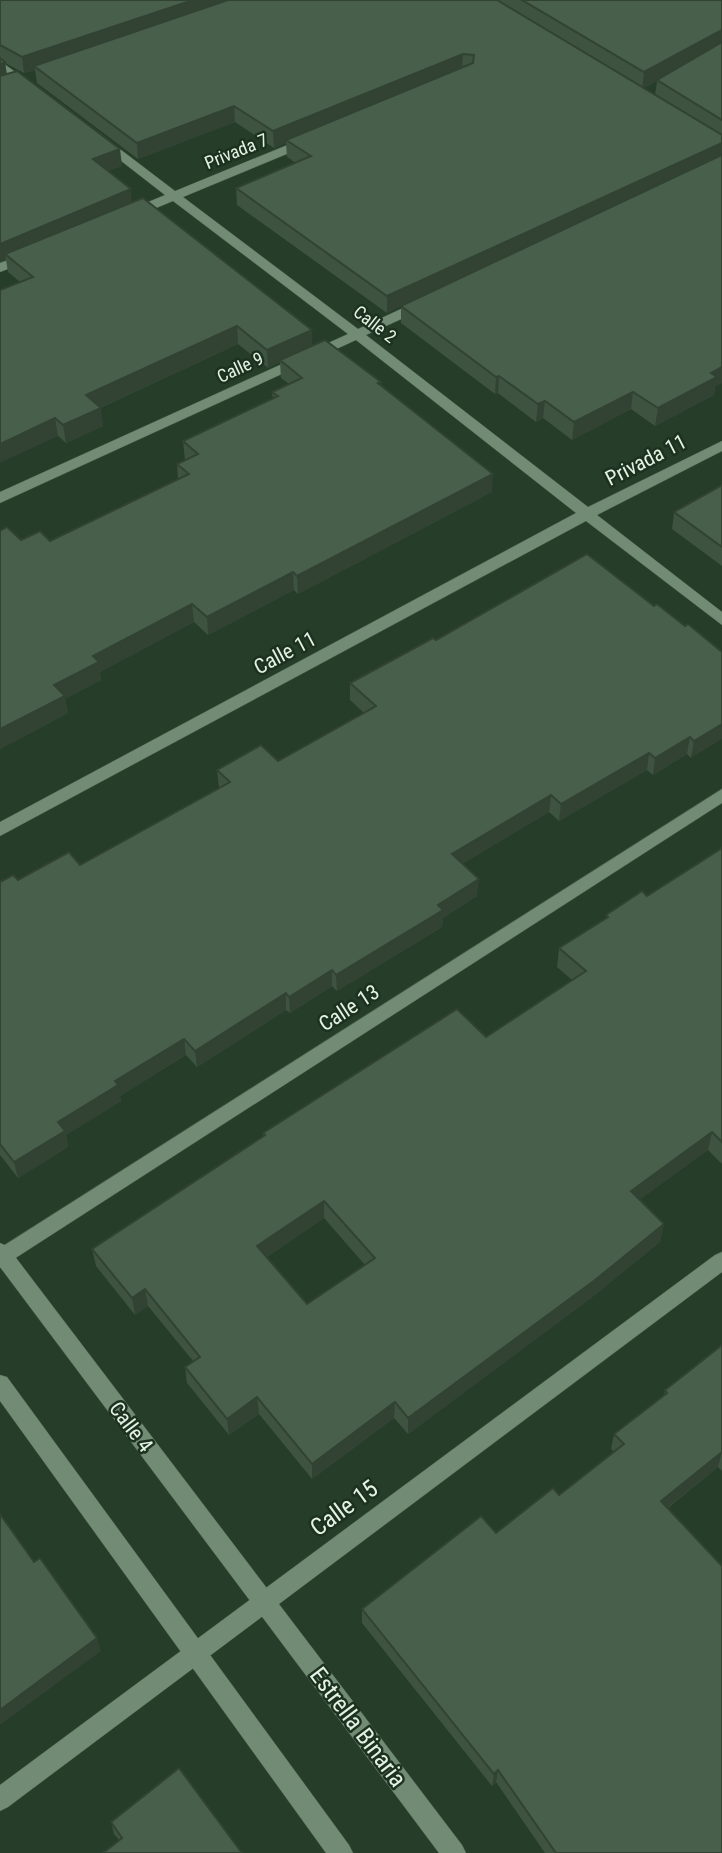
<svg xmlns="http://www.w3.org/2000/svg" width="722" height="1853" viewBox="0 0 722 1853" font-family="'Roboto Condensed',sans-serif">
  <style>
    .lines { fill: none; stroke-linecap: round; stroke-linejoin: round }
    .street-casing { stroke: #455948; stroke-width: 1 }
    .secondary-casing { stroke: #455948; stroke-width: 1 }
    .street { fill: #718b74; fill-rule: evenodd }
    .secondary { fill: #718b74; fill-rule: evenodd }
    .wall { fill: #3e5340; fill-rule: evenodd }
    .shaded-wall { fill: #324334 }
    .building { fill: #48604b; stroke: #324334; stroke-width: 2; fill-rule: evenodd }
    .labels { text-anchor: middle; dominant-baseline: central; stroke-width: 5; stroke-linejoin: round; paint-order: stroke }
    .far-street-label { font-size: 18px; fill: #e4f2e5; stroke: #1c321f }
    .street-label { font-size: 21px; fill: #e4f2e5; stroke: #1c321f }
    .near-street-label { font-size: 24px; fill: #e4f2e5; stroke: #1c321f }
  </style>
  <rect width="100%" height="100%" fill="#263d29"/>
  <g class="lines">
    <defs>
      <g id="street">
        <path d="M0,61L32,84V88H24L0,70Z"/>
        <path d="M307,137L311,138V144L183,197L358,329L418,301H428V307L366,335L588,507L722,441V451L597,515L722,612V625L586,521L0,836V822L576,513L356,340L0,503V492L348,334L173,201L137,216H129V210L165,195L98,143L108,140L175,191Z"/>
        <path d="M29,252L35,256L34,259L0,272V263Z"/>
        <path d="M722,789V803L0,1268V1248Z"/>
        <path d="M722,1252V1272L8,1807L0,1811V1785L715,1255Z"/>
      </g>
      <g id="secondary">
        <path d="M0,1243L7,1246L462,1845L466,1853H439L0,1267Z"/>
        <path d="M0,1375L7,1377L349,1845L353,1853H326L0,1401Z"/>
      </g>
    </defs>
    <use href="#street" class="street-casing"/>
    <use href="#secondary" class="secondary-casing"/>
    <use href="#street" class="street"/>
    <use href="#secondary" class="secondary"/>
  </g>
  <g class="wall">
    <path d="M0,0H722V383L715,386L714,395L655,426L631,409L572,440L543,418L536,422L498,393L495,394L401,323V306L387,313L237,205L236,188L296,163L287,157L286,143L274,148L235,122L138,159L37,83L35,70L24,73L5,63L7,74L122,166L108,171L132,202L312,330V346L381,386L492,492L298,594L294,590L208,635L194,622L100,672L101,680L65,699L68,713L0,749V531L21,540L50,541L178,479L177,464L185,460L183,441L273,399L272,392L289,384L281,378L280,362L268,368L238,344L100,408L103,426L66,443L58,436L20,282L8,272L6,260L0,262ZM657,81L655,95L644,88Z"/>
    <path d="M722,485V566L672,529L674,512Z"/>
    <path d="M654,606L685,626L722,652L691,758L687,754L653,775L647,770L559,821L549,812L462,864L477,896L443,918L442,927L337,991L332,986L290,1013L286,1010L197,1067L186,1055L120,1096L121,1101L66,1135L68,1147L18,1178L0,1155V882L18,880L80,865L219,788L217,770L278,761L364,713L350,700V683L436,640Z"/>
    <path d="M722,848V1164L708,1150L639,1200L664,1224L660,1242L591,1298L408,1434L394,1418L312,1479L259,1414L229,1435L187,1383L185,1367L193,1361L148,1306L135,1315L96,1266L92,1249L264,1136L263,1133L486,1037L572,980L557,967L559,948L606,918V915L647,896ZM324,1218L365,1265L307,1304L267,1257Z"/>
    <path d="M722,1345V1471L718,1467L668,1508L722,1853H545L496,1782L492,1786L362,1623V1609L496,1533L559,1495L614,1452L611,1449L614,1434L664,1395L665,1390Z"/>
    <path d="M111,1822L242,1853L119,1840L114,1834Z"/>
  </g>
  <g class="shaded-wall">
    <path d="M193,0H243L34,66L35,70L24,73L22,57Z"/>
    <path d="M722,30V45L642,89L644,72Z"/>
    <path d="M463,54L462,71L286,140V143L274,148L273,131Z"/>
    <path d="M5,62L7,79L0,82V64Z"/>
    <path d="M234,106L235,122L138,159L137,143Z"/>
    <path d="M722,143V158L387,313V296Z"/>
    <path d="M120,149L122,166L94,176L93,159Z"/>
    <path d="M131,189L132,206L5,254L6,260L0,262V244Z"/>
    <path d="M237,326L238,344L88,413L86,395Z"/>
    <path d="M312,330V348L280,360V362L268,368L267,350Z"/>
    <path d="M722,367V383L715,386L714,395L655,426L658,408L711,373Z"/>
    <path d="M499,376L498,393L495,394L496,377Z"/>
    <path d="M633,392L631,409L572,440L574,422Z"/>
    <path d="M545,401L543,418L536,422L538,404Z"/>
    <path d="M101,408L103,426L66,443L63,425Z"/>
    <path d="M55,418L58,436L0,463V444Z"/>
    <path d="M493,474L492,492L298,594L297,576Z"/>
    <path d="M293,572L294,590L208,635L207,617Z"/>
    <path d="M192,604L194,622L100,672L101,680L65,699L68,713L0,749V729L54,685L93,656Z"/>
    <path d="M722,724V739L691,758L694,741Z"/>
    <path d="M690,737L687,754L653,775L655,758Z"/>
    <path d="M649,753L647,770L559,821L561,804Z"/>
    <path d="M551,795L549,812L451,871L452,854Z"/>
    <path d="M479,879L477,896L443,918L442,927L337,991L336,975L438,905Z"/>
    <path d="M332,970V986L290,1013L289,997Z"/>
    <path d="M286,993V1010L197,1067L195,1051Z"/>
    <path d="M184,1039L186,1055L120,1096L121,1101L66,1135L68,1147L18,1178L14,1162L58,1122L115,1081Z"/>
    <path d="M712,1132L708,1150L627,1209L631,1191Z"/>
    <path d="M324,1201V1218L258,1263L257,1246Z"/>
    <path d="M664,1224L660,1242L591,1298L408,1434V1418Z"/>
    <path d="M145,1289L148,1306L135,1315L132,1298Z"/>
    <path d="M257,1397L259,1414L229,1435L227,1419Z"/>
    <path d="M395,1402L394,1418L312,1479V1464Z"/>
    <path d="M722,1452L718,1467L657,1516L661,1501Z"/>
    <path d="M97,1638L101,1651L0,1725V1710Z"/>
    <path d="M498,1770L496,1782L492,1786L494,1774Z"/>
  </g>
  <g class="building">
    <path d="M0,0H193L22,57L0,45Z"/>
    <path d="M228,0H497L722,135V143L387,296L236,188L311,156L286,140L473,63L474,55L463,54L273,131L234,106L137,143L34,66Z"/>
    <path d="M522,0H722V30L644,72Z"/>
    <path d="M722,42V120L657,80Z"/>
    <path d="M0,58L5,62L0,64Z"/>
    <path d="M17,71L120,149L93,159L131,189L0,244V76Z"/>
    <path d="M722,155V367L711,373L717,377L658,408L633,392L574,422L545,401L538,404L499,376L496,377L401,306Z"/>
    <path d="M143,198L312,330L267,350L237,326L86,395L101,408L63,425L55,418L0,444V290L33,277L5,254Z"/>
    <path d="M325,340L381,382L378,383L493,474L297,576L293,572L207,617L192,604L93,656L99,662L54,685L65,696L0,729V531L7,527L21,540L40,531L50,541L189,474L177,464L198,454L183,441L278,396L272,392L302,378L280,360Z"/>
    <path d="M722,485V547L674,512Z"/>
    <path d="M587,554L654,606L657,604L685,626L688,624L722,652V724L694,741L690,737L655,758L649,753L561,804L551,795L452,854L479,879L438,905L443,910L336,975L332,970L289,997L286,993L195,1051L184,1039L115,1081L118,1085L58,1122L65,1131L14,1162L0,1144V882L13,875L18,880L69,852L80,865L230,782L217,770L261,745L278,761L376,706L350,683L433,638L436,640Z"/>
    <path d="M722,848V1142L712,1132L631,1191L664,1224L595,1280L408,1418L395,1402L312,1464L257,1397L227,1419L185,1367L200,1357L145,1289L132,1298L92,1249L265,1135L263,1133L457,1009L486,1037L586,971L559,948L608,917L606,915L642,891L647,896ZM324,1201L375,1258L307,1304L257,1246Z"/>
    <path d="M722,1345V1452L661,1501L722,1566V1853H556L498,1770L494,1774L362,1609L481,1516L496,1533L553,1488L559,1495L624,1444L614,1434L667,1393L665,1390Z"/>
    <path d="M0,1514L34,1562L40,1558L97,1638L0,1710Z"/>
    <path d="M179,1768L242,1853H103L122,1838L111,1822Z"/>
  </g>
  <g class="labels">
    <g class="far-street-label">
      <text transform="translate(236 151) rotate(-22)">Privada 7</text>
      <text transform="translate(375 324) rotate(38)">Calle 2</text>
      <text transform="translate(240 367) rotate(-25)">Calle 9</text>
    </g>
    <g class="street-label">
      <text transform="translate(646 460) rotate(-27)">Privada 11</text>
      <text transform="translate(285 653) rotate(-28)">Calle 11</text>
      <text transform="translate(349 1008) rotate(-33)">Calle 13</text>
      <text transform="translate(131 1427) rotate(53)">Calle 4</text>
    </g>
    <g class="near-street-label">
      <text transform="translate(344 1508) rotate(-36)">Calle 15</text>
      <text transform="translate(358 1727) rotate(53)">Estrella Binaria</text>
    </g>
  </g>
</svg>
